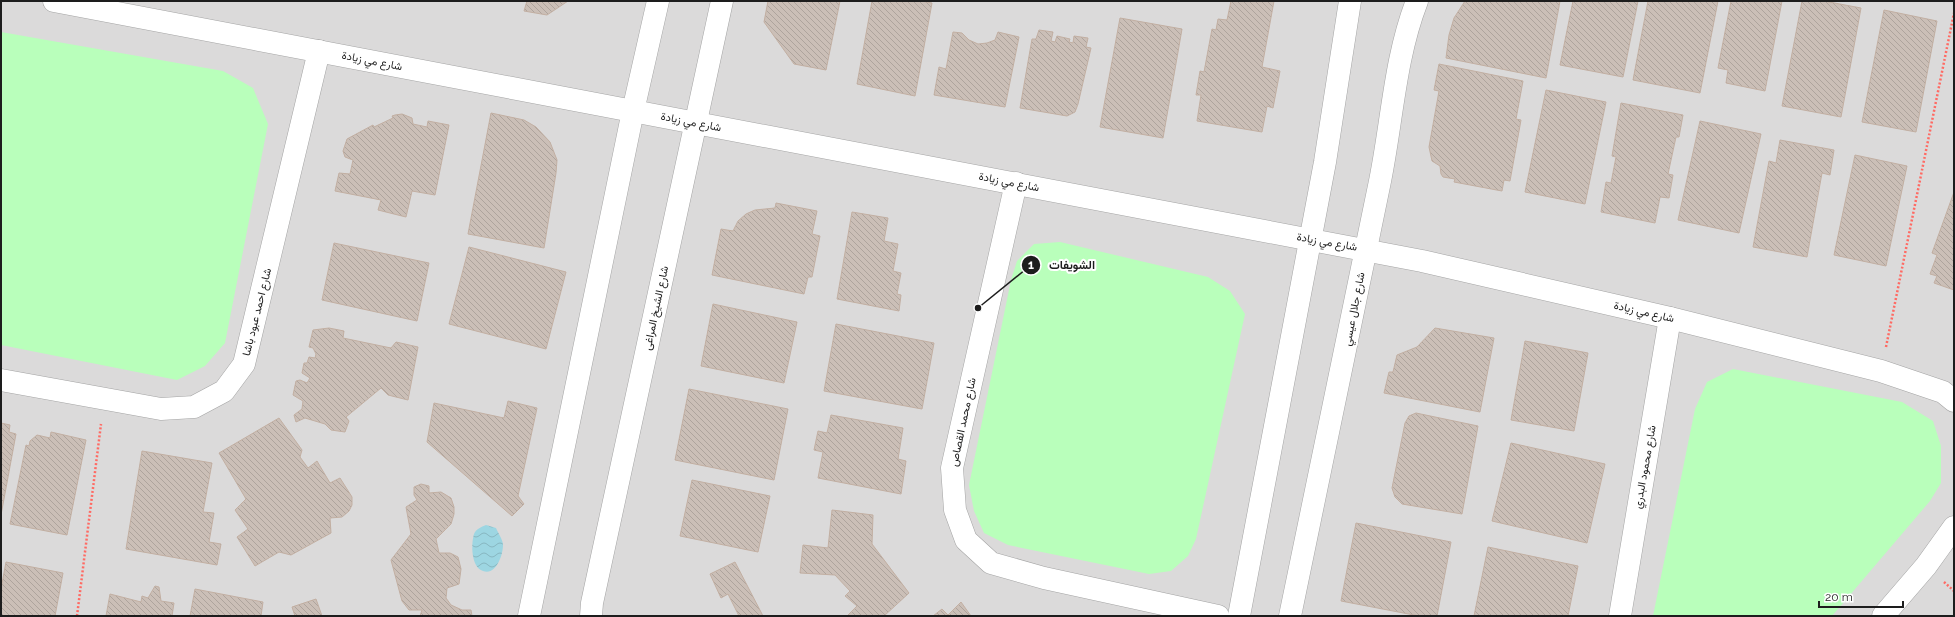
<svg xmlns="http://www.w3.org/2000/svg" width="1955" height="617" viewBox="0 0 1955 617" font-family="Raleway,Vazirmatn,sans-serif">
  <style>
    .residential { fill: #dbdada }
    .park { fill: #b9ffbb }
    .water { fill: url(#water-waves) }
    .building { fill: url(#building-back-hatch); stroke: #c2afa2 }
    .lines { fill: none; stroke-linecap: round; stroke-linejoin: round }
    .minor-casing { stroke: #a4a4a4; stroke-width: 23 }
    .path { stroke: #ff6a63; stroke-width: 2.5; stroke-dasharray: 2 2; stroke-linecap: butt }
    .minor { stroke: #fff; stroke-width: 22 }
    .labels { text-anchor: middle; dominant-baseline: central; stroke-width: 4; stroke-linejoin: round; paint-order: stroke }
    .street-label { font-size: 11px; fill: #1d1d1d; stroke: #fff }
    .leader { fill: none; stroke: #1d1d1d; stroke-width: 1.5 }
    .callout-dot { fill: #1d1d1d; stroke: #fff; stroke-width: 1.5 }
    .mark-label { font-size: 12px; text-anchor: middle; font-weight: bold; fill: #fff }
    .callout-label { font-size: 12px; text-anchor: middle; font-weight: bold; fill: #1d1d1d; stroke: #fff; stroke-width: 4; stroke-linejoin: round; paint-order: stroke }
  </style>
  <defs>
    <pattern id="water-waves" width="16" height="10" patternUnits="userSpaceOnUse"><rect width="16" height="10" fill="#9dd6e2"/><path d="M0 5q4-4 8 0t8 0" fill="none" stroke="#87b7c1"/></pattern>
    <pattern id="building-back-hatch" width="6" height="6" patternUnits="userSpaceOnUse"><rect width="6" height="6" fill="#cbbfb7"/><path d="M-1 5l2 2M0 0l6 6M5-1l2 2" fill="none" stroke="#aea49d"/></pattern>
  </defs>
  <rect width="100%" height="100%" fill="#efeae1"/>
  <rect class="residential" x="1" y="1" width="1953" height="615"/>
  <g class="park">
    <path d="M1,32L223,71L253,88L268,124L225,343L205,366L177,380L1,345Z"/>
    <path d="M1060,242L1208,277L1230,291L1245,314L1196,539L1188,556L1171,571L1149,574L1008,545L984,533L974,511L969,485L1011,280L1017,261L1034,244Z"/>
    <path d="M1733,369L1902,402L1933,421L1941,446V483L1930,501L1832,616H1653L1695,409L1707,382Z"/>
  </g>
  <path class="water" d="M486,525L496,528C498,533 503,540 503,545C503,555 496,576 483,571C471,567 471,544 474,534C476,529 481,527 486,525Z"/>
  <g class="building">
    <path d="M527,1H568L547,15L524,11Z"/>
    <path d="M768,1H840L826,70L794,64L764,22Z"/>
    <path d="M872,1H921L932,3L915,96L857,84Z"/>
    <path d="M1231,1H1274L1262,67L1280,71L1273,108L1267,106L1262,132L1197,121L1201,95H1196L1200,71L1204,72L1212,29L1216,30L1218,19L1227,20Z"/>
    <path d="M1465,1H1560L1546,78L1446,58L1449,35L1454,18Z"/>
    <path d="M1573,1H1638L1623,77L1560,65Z"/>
    <path d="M1648,1H1718L1700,93L1633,80Z"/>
    <path d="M1731,1H1782L1765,91L1726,83L1728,70L1718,68Z"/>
    <path d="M1802,1H1824L1861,8L1841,117L1782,106Z"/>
    <path d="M1884,10L1937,21L1916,132L1862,122Z"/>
    <path d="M1120,18L1182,29L1163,138L1100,127Z"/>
    <path d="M1039,30L1053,32L1051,41L1055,42L1057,36L1070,39L1069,42L1073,43L1074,36L1088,38L1086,47L1091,48L1078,104L1075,112L1067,116L1020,108L1032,39H1036Z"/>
    <path d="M953,32L962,33L969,40L978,44L987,43L995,40L998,32L1019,37L1005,107L934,95L939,67L946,69Z"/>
    <path d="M1439,64L1523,81L1516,119L1521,120L1510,181L1504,180L1502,191L1454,182L1455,179L1443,177L1441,174L1440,166L1432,161L1429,147L1439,91L1434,90Z"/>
    <path d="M1546,90L1606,102L1585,204L1525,192Z"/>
    <path d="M1621,103L1683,115L1679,137H1676L1668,174L1673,175L1669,198L1660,197L1655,223L1601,212L1606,182L1611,183L1616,157L1612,156Z"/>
    <path d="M491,113L524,120L536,127L550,142L557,160L556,173L544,248L468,234Z"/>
    <path d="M402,114L412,118L413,124L427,127L428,121L449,125L435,195L412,191L406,217L378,210L381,200L335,191L339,173L350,174L353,160L345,157L343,151L347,139L373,125L374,127L393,118L392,116L395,115Z"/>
    <path d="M1700,121L1761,134L1739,233L1678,220Z"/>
    <path d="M1780,140L1834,150L1830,175L1822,173L1807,257L1753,247L1769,161L1776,163Z"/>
    <path d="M1855,155L1907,166L1886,266L1834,255Z"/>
    <path d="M1954,192V290L1934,283L1937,276L1930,274L1937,255L1932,253Z"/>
    <path d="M776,203L817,211L812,234L820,236L812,277H808L804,294L712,275L721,229L733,231L738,221L746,214L755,210L775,208Z"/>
    <path d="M852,212L888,218L884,241L898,244L893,271L901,273L897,294L901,295L899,311L837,299Z"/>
    <path d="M334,243L429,263L417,321L322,300Z"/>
    <path d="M469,247L566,272L546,349L449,324Z"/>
    <path d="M713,304L797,322L784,383L701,366Z"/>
    <path d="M836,324L934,343L922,409L824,391Z"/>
    <path d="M329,328L344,331L343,338L391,348L396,342L418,347L408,400L388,395L381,388L346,417L349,421L345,432L331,430L325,424L305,418L296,422L294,415L302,409L303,401L293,395L296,381L300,380L307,383L310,378L302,373L304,363H307L309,357L315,358L316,354L313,348L309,347L313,330Z"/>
    <path d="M1435,328L1494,338L1480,412L1384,393L1389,372H1393L1397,355L1417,347Z"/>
    <path d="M1525,341L1588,353L1574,431L1511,420Z"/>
    <path d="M689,389L788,409L774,480L675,460Z"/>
    <path d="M508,401L537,408L518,496L524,504L512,516L427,442L434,403L504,418Z"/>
    <path d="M1416,413L1478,426L1462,514L1402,504L1395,497L1392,488L1405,423L1409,416Z"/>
    <path d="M831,415L903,428L898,459L906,461L901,494L818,478L823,452L814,450L818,431L827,433Z"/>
    <path d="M279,418L302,450L300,457L308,468L317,461L330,483L340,478L352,497V505L349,511L342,517L330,518L331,533L291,555L279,552L255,566L237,537L248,529L235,510L246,499L219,453Z"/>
    <path d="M1,423L10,425L9,432L16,434L1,515Z"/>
    <path d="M51,432L86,440L67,535L10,524L26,445L29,446L30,441L37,435L50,438Z"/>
    <path d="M1511,443L1605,464L1587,543L1492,521Z"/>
    <path d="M142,451L212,463L203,512L214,513L209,542L221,544L217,565L126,549Z"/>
    <path d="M692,480L770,496L758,552L680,536Z"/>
    <path d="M421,484L429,486V493L441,492L451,498L454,507V514L451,524L436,539L439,553H450L458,557L461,569L459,584L447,588L446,598L451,605L462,610H471L472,616H420L422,610H409L402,601L391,560L411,534L406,507L417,500L414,495V487Z"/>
    <path d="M832,510L873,515L872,544L909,593L884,616H847L857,606L845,596L850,591L835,575L800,573L803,545L828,548Z"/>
    <path d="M1356,523L1451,542L1437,616H1419L1341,601Z"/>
    <path d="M1488,547L1578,566L1568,616H1474Z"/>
    <path d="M6,562L63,573L55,616H1V589Z"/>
    <path d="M735,562L763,616H739L728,594L721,598L710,574Z"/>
    <path d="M155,586L159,587L161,601L174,603L172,616H106L110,594L141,602L142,596L148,598Z"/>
    <path d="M195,589L263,602L261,616H190Z"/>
    <path d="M316,599L322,616H295L292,607Z"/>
    <path d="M961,602L971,616H933L942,609L948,615Z"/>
  </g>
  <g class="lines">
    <defs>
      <g id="minor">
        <path d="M54,1L1422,261L1670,318L1881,371L1943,392L1954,401"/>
        <path d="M1016,183L952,468L955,510L966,540L991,563L1044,578L1218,616"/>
        <path d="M1,380L161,409L194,407L224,391L244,364L319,51"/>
        <path d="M529,616L633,111L658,1"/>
        <path d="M591,616L592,603L722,1"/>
        <path d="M1239,616L1325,162L1350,1"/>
        <path d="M1290,616C1320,473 1350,330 1379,186C1392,125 1394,60 1417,1"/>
        <path d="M1620,616L1670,318"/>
        <path d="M1883,616L1926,566L1954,527"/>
      </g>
    </defs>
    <use href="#minor" class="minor-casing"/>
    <g class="path">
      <path d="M1886,347L1954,13"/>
      <path d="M1944,582L1954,591"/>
      <path d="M77,616L101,424"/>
    </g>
    <use href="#minor" class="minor"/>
  </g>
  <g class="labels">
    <g class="street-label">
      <text transform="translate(372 61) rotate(11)">شارع مي زيادة</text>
      <text transform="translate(691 122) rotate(11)">شارع مي زيادة</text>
      <text transform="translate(1009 182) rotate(11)">شارع مي زيادة</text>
      <text transform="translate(1327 242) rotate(10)">شارع مي زيادة</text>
      <text transform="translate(656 308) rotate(-78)">شارع الشيخ المراغى</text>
      <text transform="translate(1354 309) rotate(-79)">شارع جلال عيسي</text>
      <text transform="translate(257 312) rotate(-76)">شارع احمد عبود باشا</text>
      <text transform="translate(1644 312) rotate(13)">شارع مي زيادة</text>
      <text transform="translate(963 422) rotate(-78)">شارع محمد القصاص</text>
      <text transform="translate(1645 467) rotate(-80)">شارع محمود البدري</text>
    </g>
  </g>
  <path class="leader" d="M978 308L1031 265"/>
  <g class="callout-dot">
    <circle cx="978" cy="308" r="4"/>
    <circle cx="1031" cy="265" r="10"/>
  </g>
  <g class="mark-label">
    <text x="1031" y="269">1</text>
  </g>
  <g class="callout-label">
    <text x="1072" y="269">الشويفات</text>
  </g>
  <rect width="1955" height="617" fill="none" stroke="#1d1d1d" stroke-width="4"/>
  <path d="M1819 601v6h84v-6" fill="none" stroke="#1d1d1d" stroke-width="2"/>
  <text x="1825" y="601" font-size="12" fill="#1d1d1d" stroke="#ffffff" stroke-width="3" paint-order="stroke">20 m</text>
</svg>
